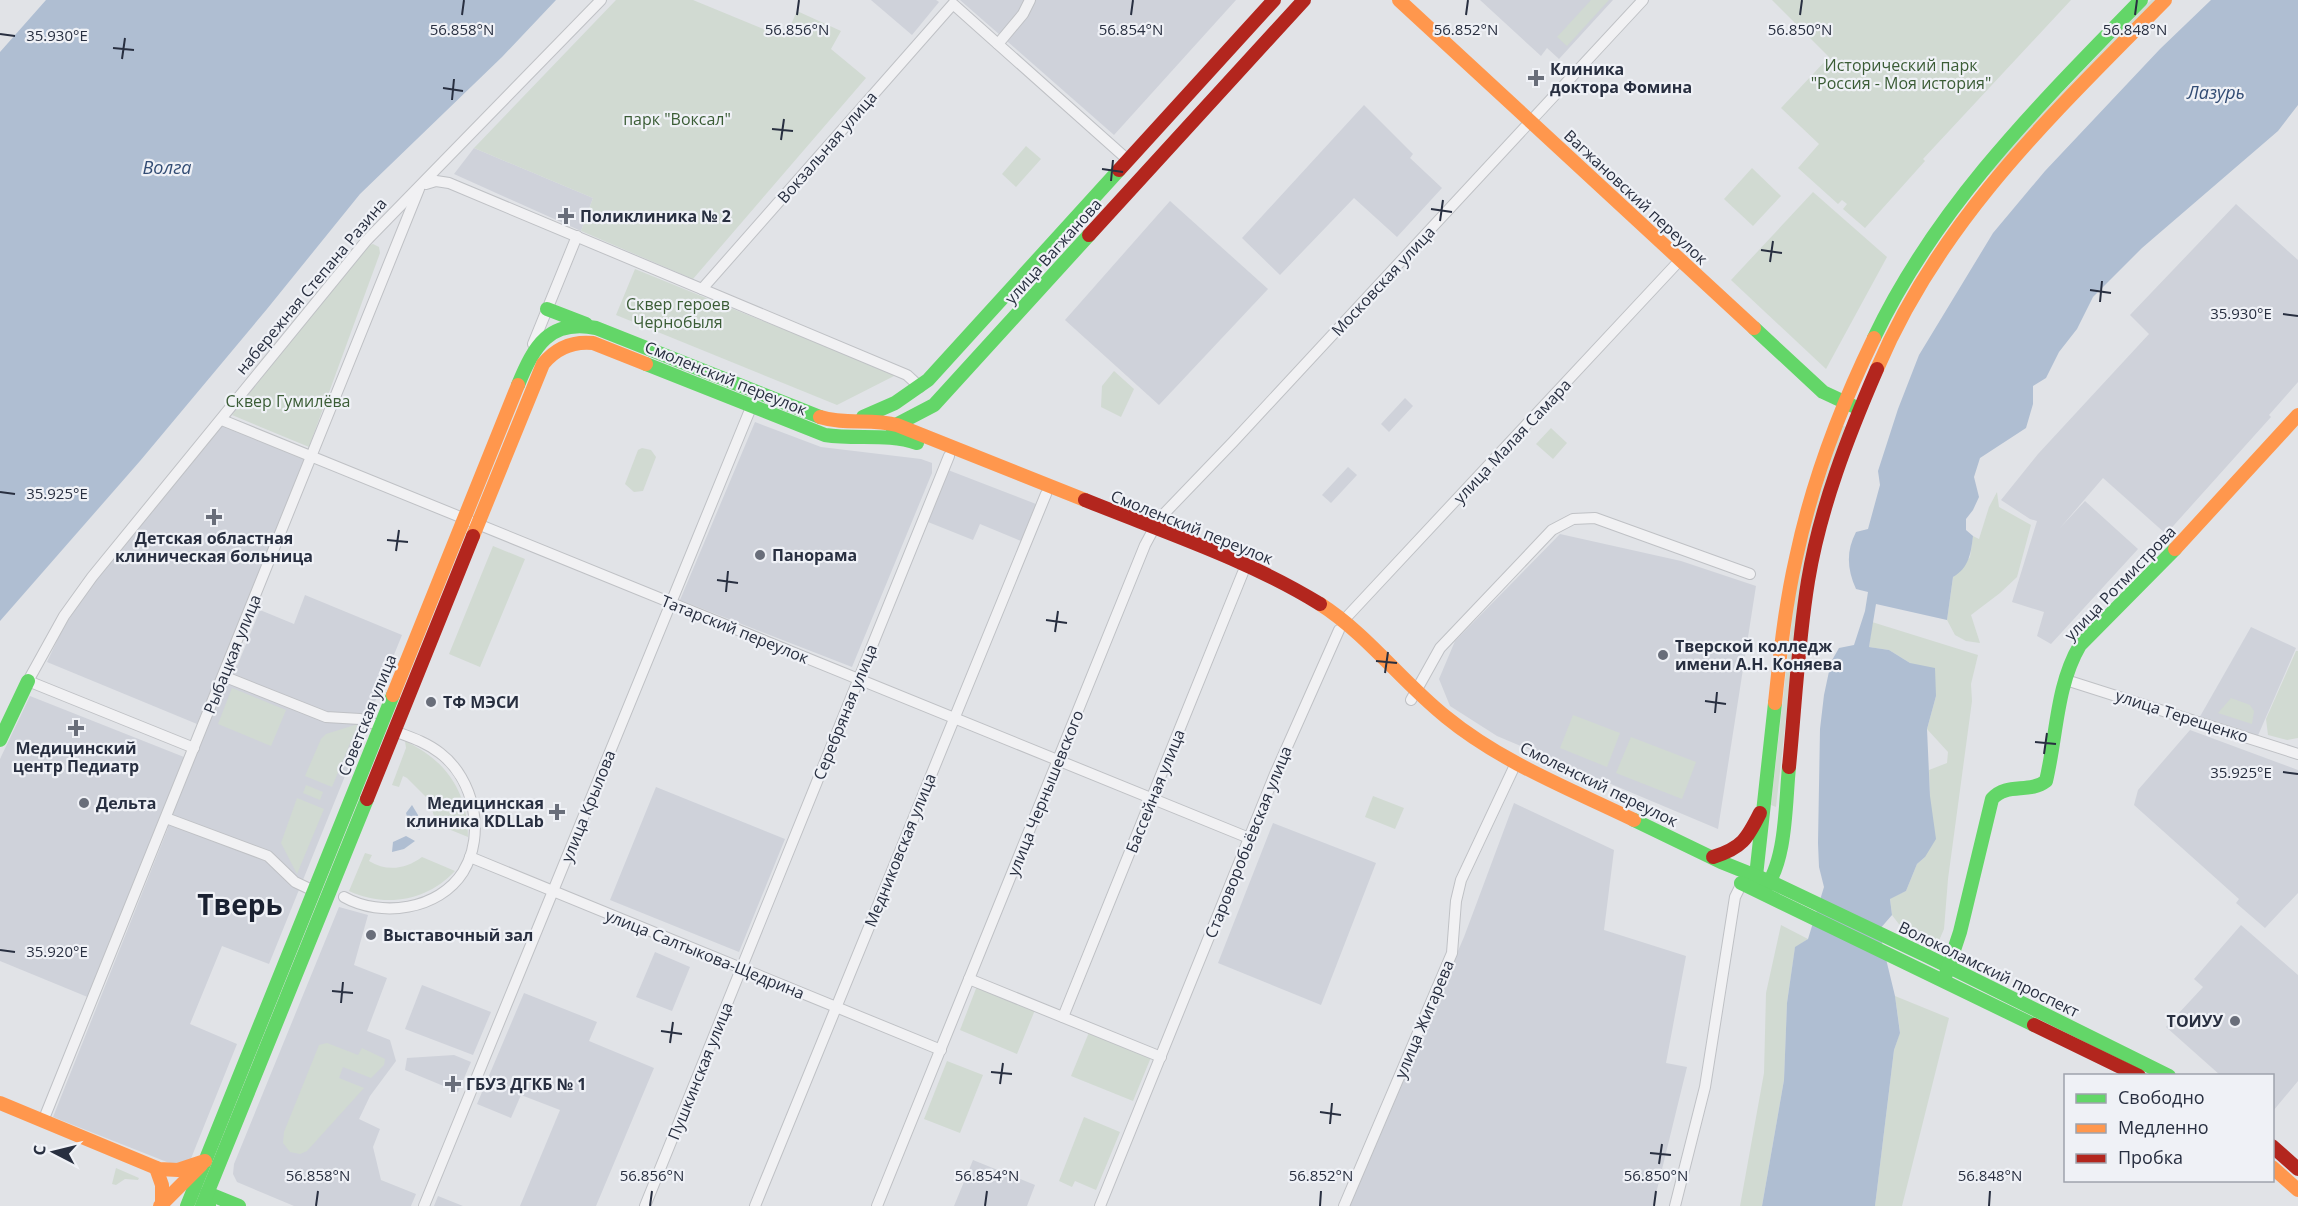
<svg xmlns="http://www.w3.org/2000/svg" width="2298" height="1206" viewBox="0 0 2298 1206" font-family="'Open Sans',sans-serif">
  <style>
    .built { fill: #cfd2da }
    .green { fill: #d1dad2 }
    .water { fill: #afbed2 }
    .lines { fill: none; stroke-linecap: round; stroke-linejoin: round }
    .street-casing { stroke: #bfc1c5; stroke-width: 12 }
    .street { stroke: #f1f1f3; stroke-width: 10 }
    .fast { stroke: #63d668; stroke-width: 14 }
    .slow { stroke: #ff974d; stroke-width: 14 }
    .jam { stroke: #b3261e; stroke-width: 14 }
    .ticks { fill: none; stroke: #282f40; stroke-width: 2 }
    .poi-dot { fill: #696e7a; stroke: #eff1f6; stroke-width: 2 }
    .labels { text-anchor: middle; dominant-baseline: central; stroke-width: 4.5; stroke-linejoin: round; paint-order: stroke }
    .park-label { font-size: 16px; fill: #3a5c35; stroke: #eff1f6 }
    .poi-label { font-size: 16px; font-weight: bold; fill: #282f40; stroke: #eff1f6; text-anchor: start }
    .street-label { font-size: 16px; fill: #282f40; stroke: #eff1f6 }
    .water-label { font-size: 18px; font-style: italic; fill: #324c74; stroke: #eff1f6 }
    .town-label { font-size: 28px; font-weight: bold; fill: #1a2131; stroke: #eff1f6 }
    .ticks-label { font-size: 15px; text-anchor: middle; fill: #282f40; stroke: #eff1f6; stroke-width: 4.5; stroke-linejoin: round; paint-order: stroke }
  </style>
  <rect width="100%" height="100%" fill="#e1e3e7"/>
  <g class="built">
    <path d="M871,0H936L939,2L912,35Z"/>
    <path d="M960,0H1236L1114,135Z"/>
    <path d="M1480,0H1613L1559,59L1547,48L1541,56Z"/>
    <path d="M1364,105L1413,154L1410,158L1442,188L1397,237L1354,198L1280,275L1242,238Z"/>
    <path d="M474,148L593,198L581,231L454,174Z"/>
    <path d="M1170,201L1268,289L1159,405L1065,320Z"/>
    <path d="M2236,204L2298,260V382L2269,415L2271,417L2166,534L2103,478L2060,528L2085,501L2138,549L2051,644L2037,636L2044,612L2012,602L2037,521L2030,519L2001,500L2038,454L2149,334L2130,315Z"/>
    <path d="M1405,398L1413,406L1389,432L1381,424Z"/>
    <path d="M755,422L821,447L921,459L932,463V473L852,667L680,600Z"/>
    <path d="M224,423L306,458L197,724L47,662L62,630L97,576Z"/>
    <path d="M1348,467L1357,475L1331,503L1322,495Z"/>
    <path d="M948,470L1036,504L1021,541L980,524L973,540L928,522Z"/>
    <path d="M1560,534L1681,561L1756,586L1718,829L1497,736L1450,706L1439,679L1455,641Z"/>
    <path d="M305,595L402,635L269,964L222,946L190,1024L237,1044L190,1161L177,1166L53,1117L168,828L169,814L222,686L238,664L260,610L294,624Z"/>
    <path d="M2251,627L2296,648L2256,740L2198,720Z"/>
    <path d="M30,696L184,757L90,998L0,961V759Z"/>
    <path d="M2190,730L2298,770V893L2265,928L2236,903L2239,899L2134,805L2138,790Z"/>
    <path d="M656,787L785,839L739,952L610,900Z"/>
    <path d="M1514,803L1614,850L1604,930L1686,956L1666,1063L1687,1067L1653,1206H1348L1464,937Z"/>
    <path d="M1273,823L1376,863L1321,1005L1218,963Z"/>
    <path d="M339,907L368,915L354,965L387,978L367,1031L390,1040L396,1061L370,1096L359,1119L380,1129L373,1147L381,1180L416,1194L411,1206H294L237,1182L233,1174L234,1164Z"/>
    <path d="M2241,925L2298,975V1081L2273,1111L2272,1076L2220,1075L2166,1027L2203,987L2194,979Z"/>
    <path d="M655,952L690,967L672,1011L636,997Z"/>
    <path d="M422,985L491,1012L473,1055L405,1029Z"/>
    <path d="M524,993L597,1022L589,1041L654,1068L596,1206H520L560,1110L521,1095L511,1118L477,1104Z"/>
    <path d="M454,1055L471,1062L458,1092L405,1070L407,1058Z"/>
    <path d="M973,1160L1035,1185L1027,1206H954Z"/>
    <path d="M438,1196L463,1206H434Z"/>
  </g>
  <g class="green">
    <path d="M616,0H693L785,38L797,11L841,31L831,49L866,78L693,279L581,231L593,198L474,148Z"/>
    <path d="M1591,0H1609L1567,46L1557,37Z"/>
    <path d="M1772,0H2071L1923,159L1925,161L1865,228L1843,209L1847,204L1842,200L1838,204L1798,168L1819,144L1781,108L1829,57Z"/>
    <path d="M2151,0H2157L1989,175L1987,174L2026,130Z"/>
    <path d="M1026,146L1041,159L1016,187L1002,174Z"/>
    <path d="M1752,168L1781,196L1753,226L1724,199Z"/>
    <path d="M1813,192L1887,257L1826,369L1731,280Z"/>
    <path d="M373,244L379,247L380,253L309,447L232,415L367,246Z"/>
    <path d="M635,269L896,375L837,405L616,315Z"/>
    <path d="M1114,371L1134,389L1121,417L1101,407L1102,386Z"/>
    <path d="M1842,425L1846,427L1800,594L1776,807L1771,805L1795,592L1813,514Z"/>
    <path d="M1551,428L1567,443L1553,459L1536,444Z"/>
    <path d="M642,448L651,450L656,457L643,491L634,492L625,484L638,450Z"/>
    <path d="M1997,492L1999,507L2031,525L2017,577L2000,593L1971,615L1980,643L1966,641L1955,635L1947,620L1953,577L1970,557L1973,536L1979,539L1989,507Z"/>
    <path d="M493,546L525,559L480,667L449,654Z"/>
    <path d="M1872,622L1978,655L1971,684L1972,701L1948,879L1944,929L1938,943L1930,946L1911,940L1892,915L1890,898L1906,891L1917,864L1925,857L1930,796L1929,770L1947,763L1948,752L1927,729L1936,696L1910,663L1889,650L1869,647Z"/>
    <path d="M2296,651H2298V738L2287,740L2268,735L2266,719Z"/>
    <path d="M232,688L286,710L271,746L218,724Z"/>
    <path d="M2231,698L2250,705L2254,711L2252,724L2218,713Z"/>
    <path d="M1573,715L1620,733L1607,767L1560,748Z"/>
    <path d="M358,724L332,787L305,776L321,739L326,734Z"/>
    <path d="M1631,737L1696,762L1682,799L1616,773Z"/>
    <path d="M405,741C446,760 468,792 468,837L436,824L430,801L407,778L403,776L399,787L392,785L406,748Z"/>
    <path d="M306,785L323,792L320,800L303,793Z"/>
    <path d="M1373,796L1404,808L1395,829L1365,817Z"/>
    <path d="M297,798L324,809L297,874L281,843Z"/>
    <path d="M365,853L372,855L369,861C387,872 406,869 422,857L455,871C427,901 386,908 349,891Z"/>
    <path d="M1781,925L1808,939L1795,948L1787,1003L1784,1080L1762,1206H1740L1764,1073L1766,993Z"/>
    <path d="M977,986L1035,1010L1017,1054L960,1030Z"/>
    <path d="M1895,996L1949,1018L1902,1206H1875L1894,1050L1900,1032Z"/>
    <path d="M1090,1030L1152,1055L1133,1101L1071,1076Z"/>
    <path d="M327,1043L358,1055L362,1048L385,1059L384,1065L371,1078L343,1067L339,1078L364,1088L307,1151L300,1154L290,1152L283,1143L284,1132L319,1045Z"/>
    <path d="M947,1061L983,1075L960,1133L924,1119Z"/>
    <path d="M1084,1117L1120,1132L1096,1190L1075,1181L1072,1187L1059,1181Z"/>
    <path d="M116,1168L139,1178L138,1180L125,1179L116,1185L112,1184Z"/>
  </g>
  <g class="water">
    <path d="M46,0H556L502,57L360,194L267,309L140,461L0,621V52Z"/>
    <path d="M2211,0H2298V105L2278,131L2142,248L2093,297L2077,329L2059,352L2046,378L2033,386V404L2026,428L1980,458L1974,477L1979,497L1973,510L1966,519V530L1973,536C1971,553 1969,568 1953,577L1947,620L1876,604L1869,647L1889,650L1910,663L1935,668L1936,696L1927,729L1930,796L1936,839L1925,857L1917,864L1906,891L1890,899L1892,915L1879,930L1895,996L1900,1033L1894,1050L1875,1206H1762L1784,1080L1787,1003L1795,947L1808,939L1824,887L1819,867L1818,843L1820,729L1824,695L1831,662L1839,648L1854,645L1865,611L1868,592L1856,589C1847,569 1846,551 1856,532L1868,529L1880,485L1878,471L1898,409L1919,355L1993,233L2045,171L2160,49Z"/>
    <path d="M412,805L418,815L420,830L410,827L406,813Z"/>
    <path d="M406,836L415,841L404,849L392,852L393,842Z"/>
  </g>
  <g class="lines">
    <defs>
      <g id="street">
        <path d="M998,44L1023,14L1030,0"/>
        <path d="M426,184L436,181L449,183L907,375L920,387"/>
        <path d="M702,289L953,4L1128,160"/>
        <path d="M533,344L577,236"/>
        <path d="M222,420L1249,838"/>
        <path d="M1343,621L1680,260"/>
        <path d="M223,676L326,717L360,719L381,726"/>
        <path d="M2066,680L2298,754"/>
        <path d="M1411,700L1440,648L1552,530L1573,519L1595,518L1750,574"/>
        <path d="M194,748L28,681L64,616L92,577L366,241L601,0"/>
        <path d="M166,818L268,856L295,882L314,891"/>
        <path d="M470,857L941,1050"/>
        <path d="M344,897C381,918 439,910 463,872C486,834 474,779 440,753C426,742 410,737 394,731"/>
        <path d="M969,979L1161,1057"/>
        <path d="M1063,1017L1246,565"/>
        <path d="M43,1121L419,189"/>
        <path d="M424,1206L752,405"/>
        <path d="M645,1206L949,456"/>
        <path d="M755,1206L1046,494"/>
        <path d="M877,1206L1145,545L1159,519L1233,442L1643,0"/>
        <path d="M1100,1206L1275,774L1339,630"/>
        <path d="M1344,1206L1452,953L1456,901L1461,880L1516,763"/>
        <path d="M1675,1206L1705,1087L1735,897L1742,883"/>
      </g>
    </defs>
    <use href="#street" class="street-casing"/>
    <use href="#street" class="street"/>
    <g class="fast">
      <path d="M547,309L586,324"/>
      <path d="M1754,328L1823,392L1853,406"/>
      <path d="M1874,338C1937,205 2040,104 2141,0"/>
      <path d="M646,364L825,435C856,440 887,433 917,443"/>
      <path d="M518,385C534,346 549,319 596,328L820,417"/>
      <path d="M863,417L895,403L928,380L1119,170"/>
      <path d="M892,427L934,405L1089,235"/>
      <path d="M1775,703L1756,876L1763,892C1787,861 1785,806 1789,767"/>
      <path d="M0,740L28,681"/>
      <path d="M1634,820L1721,862L1771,882L1927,956L2169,1076"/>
      <path d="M1741,883L2034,1025"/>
      <path d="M1945,977L1960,932L1992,799C2007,782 2029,794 2046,781C2057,735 2056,686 2080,645L2175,549"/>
      <path d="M209,1205L207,1193L239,1206"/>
      <path d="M187,1206L393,695"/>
      <path d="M202,1206L367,799"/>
    </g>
    <g class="slow">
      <path d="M1399,0L1754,328"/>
      <path d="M1877,369C1941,218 2053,114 2165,0"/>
      <path d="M820,417C845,425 872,418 897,425L1085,500"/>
      <path d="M473,536L543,364C556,348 572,341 593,343L646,364"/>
      <path d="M2175,549L2298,415"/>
      <path d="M1320,604C1367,634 1402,682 1446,717C1501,762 1570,789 1634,820"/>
      <path d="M393,695L518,385"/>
      <path d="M1775,703C1780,655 1785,606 1796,558C1812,482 1840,408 1874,338"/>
      <path d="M0,1103L159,1169L178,1170L205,1161"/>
      <path d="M2272,1167L2298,1190"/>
      <path d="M156,1168L162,1185V1203"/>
      <path d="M160,1206L201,1165"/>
    </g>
    <g class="jam">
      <path d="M1119,170L1274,0"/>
      <path d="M1089,235L1304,0"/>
      <path d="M1085,500C1164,532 1247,559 1320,604"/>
      <path d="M1789,767C1795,706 1798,642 1808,581C1820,508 1848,436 1877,369"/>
      <path d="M367,799L473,536"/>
      <path d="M1713,857C1742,848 1747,839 1760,813"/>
      <path d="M2034,1025L2139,1076"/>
      <path d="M2272,1146L2298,1169"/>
    </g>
  </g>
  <path class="ticks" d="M462,15L464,0M797,15L799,0M1131,15L1133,0M1466,15L1468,0M1800,15L1802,0M2135,15L2137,0M0,34L15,36M113,48L134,50M122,59L125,38M443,88L463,91M452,100L454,79M772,129L793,131M781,140L784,119M1102,169L1123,172M1111,181L1113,160M1431,209L1452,212M1440,221L1443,200M1761,250L1782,253M1770,262L1773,241M2090,290L2111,293M2100,302L2102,281M2283,314L2298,316M0,492L15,494M387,540L408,542M396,551L399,530M717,580L738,583M726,592L728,571M1046,620L1067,623M1055,632L1058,611M1376,661L1397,663M1385,673L1388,652M1705,701L1726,704M1715,713L1717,692M2035,742L2056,744M2044,754L2047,733M2283,772L2298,774M0,950L15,952M332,991L353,993M341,1003L343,982M661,1031L682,1034M670,1043L673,1022M991,1072L1012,1074M1000,1084L1003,1063M1320,1112L1341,1115M1330,1124L1332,1103M1650,1153L1671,1155M1659,1164L1662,1144M316,1206L318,1191M650,1206L652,1191M985,1206L987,1191M1320,1206L1321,1191M1654,1206L1656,1191M1989,1206L1990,1191"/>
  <g class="poi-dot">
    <path d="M1533 69h6v6h6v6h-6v6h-6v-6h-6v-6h6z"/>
    <path d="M563 207h6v6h6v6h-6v6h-6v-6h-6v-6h6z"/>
    <path d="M211 508h6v6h6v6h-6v6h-6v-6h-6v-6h6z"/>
    <circle cx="760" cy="555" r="6"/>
    <circle cx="1663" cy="655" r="6"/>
    <circle cx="431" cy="702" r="6"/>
    <path d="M73 719h6v6h6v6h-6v6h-6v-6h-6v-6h6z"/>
    <circle cx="84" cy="803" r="6"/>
    <path d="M554 803h6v6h6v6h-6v6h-6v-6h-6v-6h6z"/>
    <circle cx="371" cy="935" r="6"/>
    <circle cx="2235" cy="1021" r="6"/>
    <path d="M450 1075h6v6h6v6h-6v6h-6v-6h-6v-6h6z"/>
  </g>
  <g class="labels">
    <g class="park-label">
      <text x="1901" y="65">Исторический парк<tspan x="1901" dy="18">"Россия - Моя история"</tspan></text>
      <text x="677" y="119">парк "Воксал"</text>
      <text x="678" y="304">Сквер героев<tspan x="678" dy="18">Чернобыля</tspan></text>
      <text x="288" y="401">Сквер Гумилёва</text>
    </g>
    <g class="poi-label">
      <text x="1550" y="69">Клиника<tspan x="1550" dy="18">доктора Фомина</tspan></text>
      <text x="580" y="216">Поликлиника № 2</text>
      <text x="214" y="538" text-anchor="middle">Детская областная<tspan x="214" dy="18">клиническая больница</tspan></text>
      <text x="772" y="555">Панорама</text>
      <text x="1675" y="646">Тверской колледж<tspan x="1675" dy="18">имени А.Н. Коняева</tspan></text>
      <text x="443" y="702">ТФ МЭСИ</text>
      <text x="76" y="748" text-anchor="middle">Медицинский<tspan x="76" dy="18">центр Педиатр</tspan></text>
      <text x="96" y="803">Дельта</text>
      <text x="544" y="803" text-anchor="end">Медицинская<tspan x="544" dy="18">клиника KDLLab</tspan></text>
      <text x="383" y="935">Выставочный зал</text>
      <text x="2223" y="1021" text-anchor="end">ТОИУУ</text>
      <text x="466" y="1084">ГБУЗ ДГКБ № 1</text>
    </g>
    <g class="street-label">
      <text transform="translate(827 147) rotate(-49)">Вокзальная улица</text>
      <text transform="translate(1636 197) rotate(43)">Вагжановский переулок</text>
      <text transform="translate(1053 251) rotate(-48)">улица Вагжанова</text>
      <text transform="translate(1383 281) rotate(-47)">Московская улица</text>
      <text transform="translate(311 286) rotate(-50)">набережная Степана Разина</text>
      <text transform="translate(726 378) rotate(22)">Смоленский переулок</text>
      <text transform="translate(1512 441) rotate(-47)">улица Малая Самара</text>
      <text transform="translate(1192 527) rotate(22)">Смоленский переулок</text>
      <text transform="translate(2120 583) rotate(-46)">улица Ротмистрова</text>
      <text transform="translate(735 629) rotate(22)">Татарский переулок</text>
      <text transform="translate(232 654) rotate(-68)">Рыбацкая улица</text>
      <text transform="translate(845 712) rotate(-68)">Серебряная улица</text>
      <text transform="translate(367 715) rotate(-68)">Советская улица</text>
      <text transform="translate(2182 716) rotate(18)">улица Терещенко</text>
      <text transform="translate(1599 784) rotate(26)">Смоленский переулок</text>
      <text transform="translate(1155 791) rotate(-68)">Бассейная улица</text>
      <text transform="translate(1045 793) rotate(-68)">улица Чернышевского</text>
      <text transform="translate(588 806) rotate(-68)">улица Крылова</text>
      <text transform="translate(1248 842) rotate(-68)">Староворобьёвская улица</text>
      <text transform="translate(900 850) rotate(-68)">Медниковская улица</text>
      <text transform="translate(705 954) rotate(22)">улица Салтыкова-Щедрина</text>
      <text transform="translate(1989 969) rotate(26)">Волоколамский проспект</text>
      <text transform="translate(1424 1019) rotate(-67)">улица Жигарева</text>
      <text transform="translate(700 1071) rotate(-68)">Пушкинская улица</text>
    </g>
    <g class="water-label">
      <text x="2216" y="92">Лазурь</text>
      <text x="167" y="167">Волга</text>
    </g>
    <g class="town-label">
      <text x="240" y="904">Тверь</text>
    </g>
  </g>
  <g class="ticks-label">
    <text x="462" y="35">56.858°N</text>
    <text x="797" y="35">56.856°N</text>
    <text x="1131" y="35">56.854°N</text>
    <text x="1466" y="35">56.852°N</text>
    <text x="1800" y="35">56.850°N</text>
    <text x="2135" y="35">56.848°N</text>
    <text x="57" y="41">35.930°E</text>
    <text x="2241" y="319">35.930°E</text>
    <text x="57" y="499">35.925°E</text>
    <text x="2241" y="778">35.925°E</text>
    <text x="57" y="957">35.920°E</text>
    <text x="318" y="1181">56.858°N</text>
    <text x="652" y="1181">56.856°N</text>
    <text x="987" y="1181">56.854°N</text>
    <text x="1321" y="1181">56.852°N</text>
    <text x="1656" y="1181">56.850°N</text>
    <text x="1990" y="1181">56.848°N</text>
  </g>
  <rect x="2064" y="1074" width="210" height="108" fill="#eff1f6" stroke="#9fa3ad" stroke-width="1.5"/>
  <rect x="2076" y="1094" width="30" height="9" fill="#63d668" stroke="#9fa3ad" stroke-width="1.5"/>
  <text x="2118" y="1104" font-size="18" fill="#282f40">Свободно</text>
  <rect x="2076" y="1124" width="30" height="9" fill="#ff974d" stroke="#9fa3ad" stroke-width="1.5"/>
  <text x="2118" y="1134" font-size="18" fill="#282f40">Медленно</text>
  <rect x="2076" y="1154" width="30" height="9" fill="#b3261e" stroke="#9fa3ad" stroke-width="1.5"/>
  <text x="2118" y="1164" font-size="18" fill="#282f40">Пробка</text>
  <g transform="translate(54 1152) rotate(277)" stroke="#eff1f6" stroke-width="4.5" paint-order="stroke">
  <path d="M0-4.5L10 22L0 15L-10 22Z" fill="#282f40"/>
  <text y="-9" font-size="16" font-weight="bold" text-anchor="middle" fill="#282f40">С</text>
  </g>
</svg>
